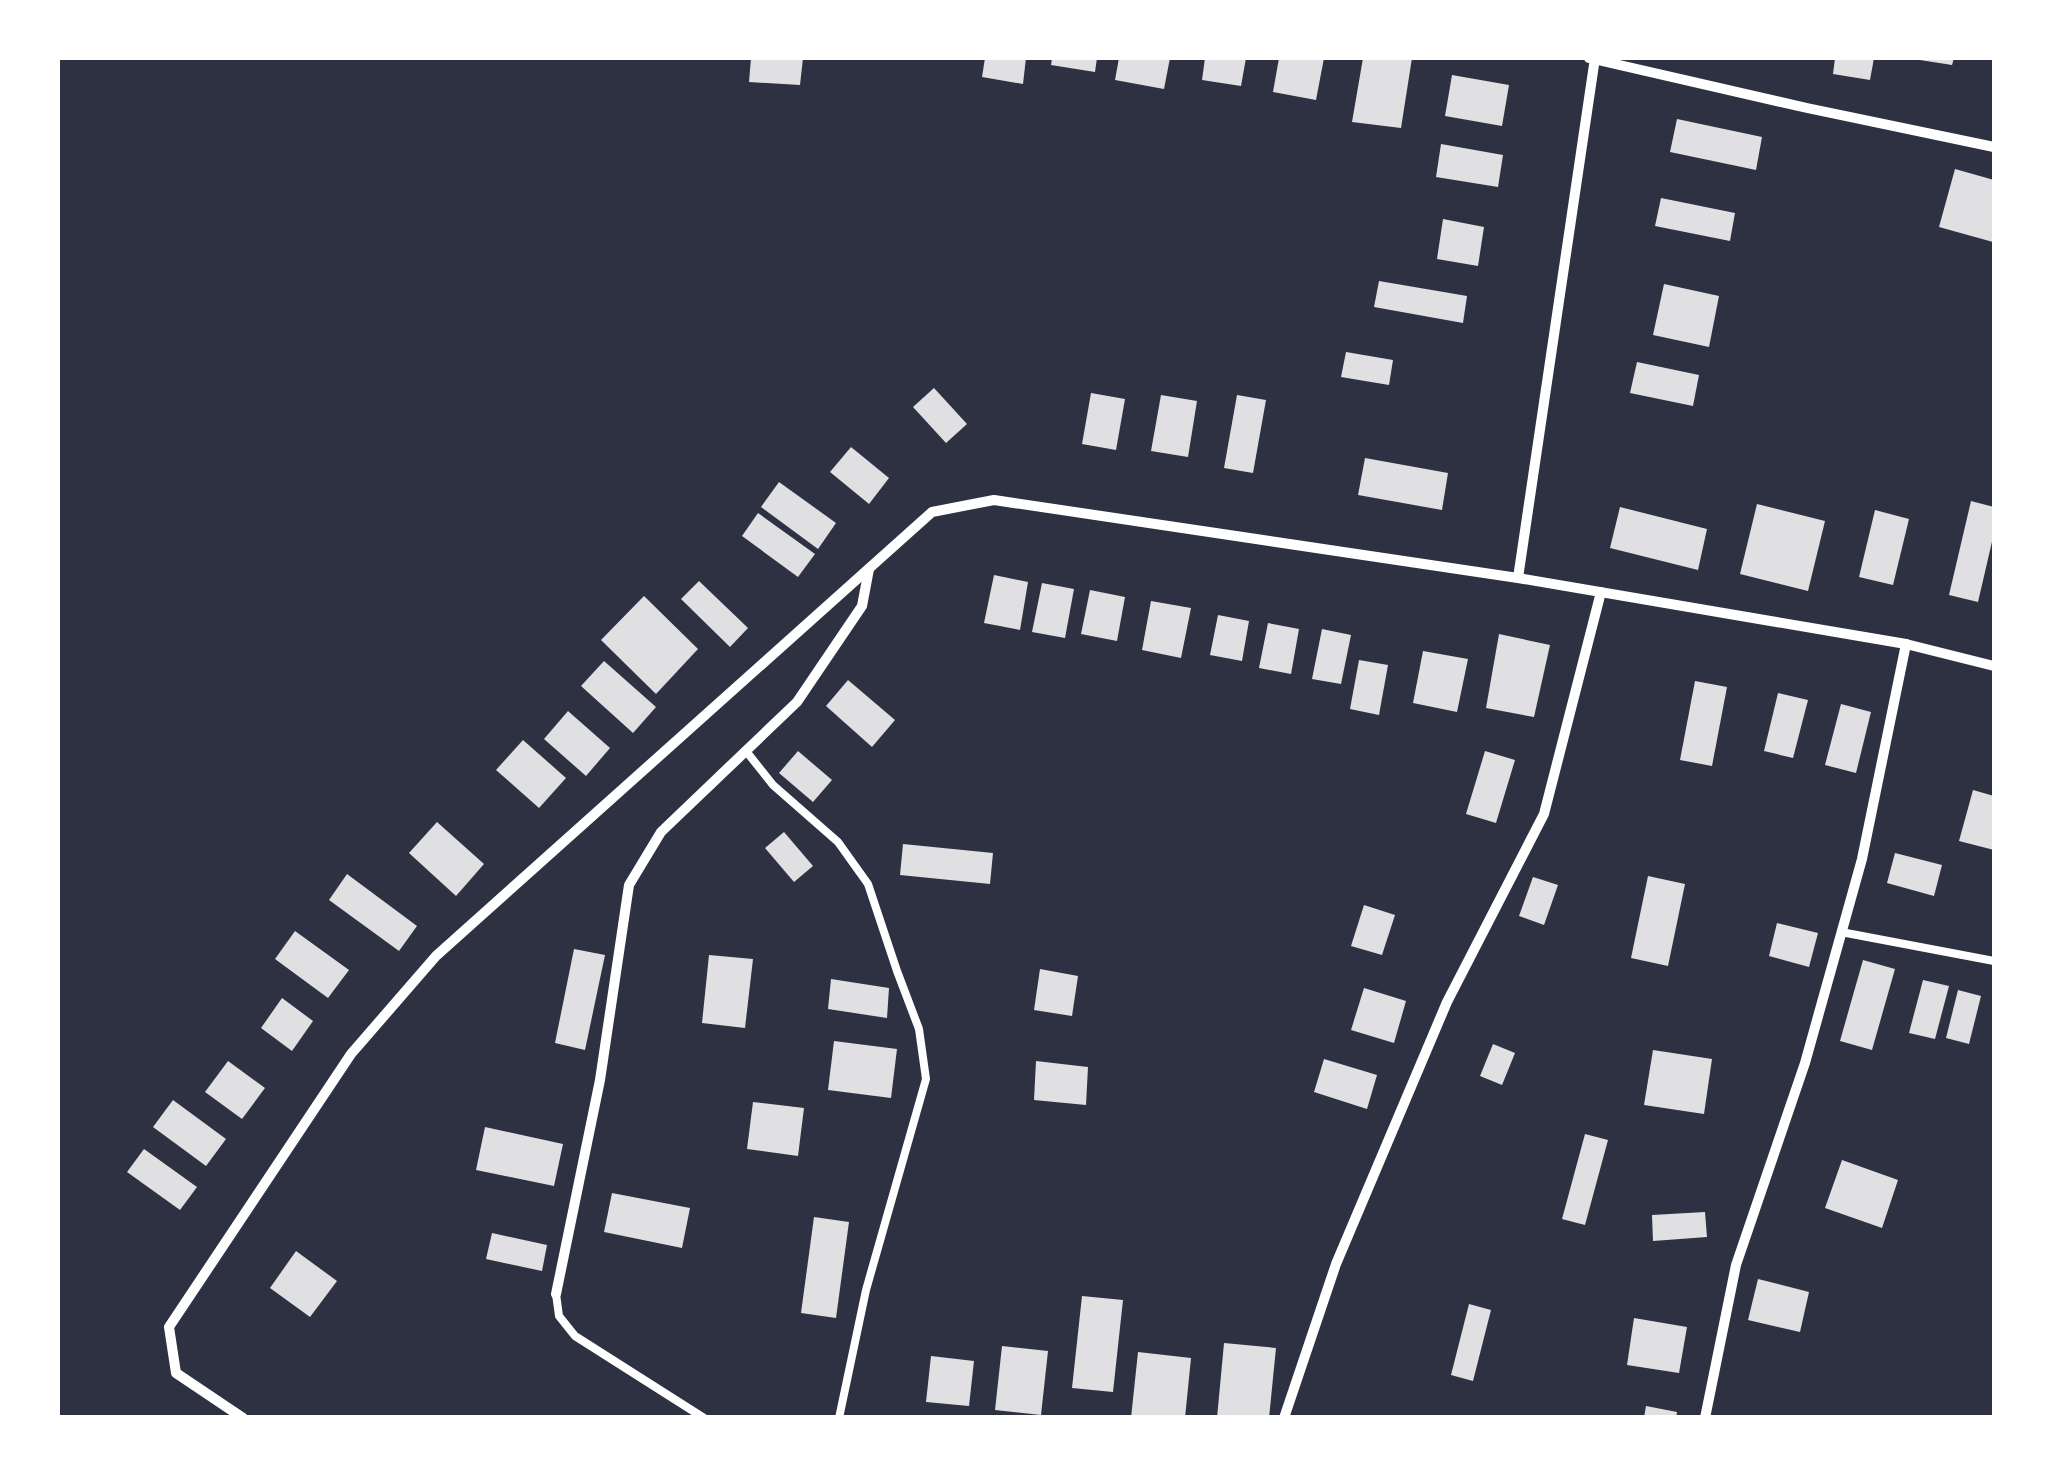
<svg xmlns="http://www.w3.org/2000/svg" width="2052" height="1475" viewBox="0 0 2052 1475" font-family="'Crimson Pro',serif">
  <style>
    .building { fill: #e0e0e3 }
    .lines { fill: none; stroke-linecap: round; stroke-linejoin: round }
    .service { stroke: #fff; stroke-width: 8 }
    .minor { stroke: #fff; stroke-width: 10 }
  </style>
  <rect width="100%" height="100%" fill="#2d3142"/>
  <g class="building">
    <path d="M751,58H803L800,85L749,82Z"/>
    <path d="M985,58H1026L1023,84L982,77Z"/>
    <path d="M1052,58H1097L1095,72L1051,65Z"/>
    <path d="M1119,58H1170L1164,89L1115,80Z"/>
    <path d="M1205,58H1246L1241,86L1202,80Z"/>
    <path d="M1279,58H1324L1316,100L1273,92Z"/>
    <path d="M1363,58H1412L1401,128L1352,122Z"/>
    <path d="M1835,58H1874L1870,80L1833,74Z"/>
    <path d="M1921,58H1954L1952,65L1920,60Z"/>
    <path d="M1452,75L1509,85L1502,126L1445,116Z"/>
    <path d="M1677,119L1762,137L1756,170L1670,152Z"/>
    <path d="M1441,144L1503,155L1498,187L1436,177Z"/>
    <path d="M1955,169L1994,180L1993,242L1939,227Z"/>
    <path d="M1661,198L1735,213L1730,241L1655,226Z"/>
    <path d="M1443,219L1484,227L1478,266L1437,259Z"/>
    <path d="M1379,281L1467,296L1463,323L1374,307Z"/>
    <path d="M1664,284L1719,296L1709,347L1653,335Z"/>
    <path d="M1346,352L1393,360L1389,385L1341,377Z"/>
    <path d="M1637,362L1699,375L1693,406L1630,393Z"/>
    <path d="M934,388L967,424L946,443L913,407Z"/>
    <path d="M1091,393L1125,399L1116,450L1082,444Z"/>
    <path d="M1161,395L1197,401L1188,457L1151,451Z"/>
    <path d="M1237,395L1266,400L1253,473L1224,468Z"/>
    <path d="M851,447L889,478L869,504L830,472Z"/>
    <path d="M1365,458L1448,473L1442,510L1358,495Z"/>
    <path d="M779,482L836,523L818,549L761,507Z"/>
    <path d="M1971,501L1994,507V533L1978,602L1949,595Z"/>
    <path d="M1757,504L1825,521L1808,591L1740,574Z"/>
    <path d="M1620,507L1707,529L1698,570L1610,548Z"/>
    <path d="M1875,510L1909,519L1893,585L1859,577Z"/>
    <path d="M758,513L815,554L798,577L742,536Z"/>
    <path d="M994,575L1028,582L1020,630L984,623Z"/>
    <path d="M699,581L748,628L730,647L681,599Z"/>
    <path d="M1042,583L1074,589L1065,638L1032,632Z"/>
    <path d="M1090,590L1125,597L1117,641L1081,634Z"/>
    <path d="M644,596L698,649L656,694L601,640Z"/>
    <path d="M1151,601L1191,608L1181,658L1142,650Z"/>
    <path d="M1218,615L1249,621L1242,661L1210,655Z"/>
    <path d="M1268,623L1299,629L1291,674L1259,668Z"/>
    <path d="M1322,629L1351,635L1341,684L1312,679Z"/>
    <path d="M1499,634L1550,645L1534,717L1486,708Z"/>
    <path d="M1423,651L1468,659L1457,712L1413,703Z"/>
    <path d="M1359,660L1388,665L1379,715L1350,709Z"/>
    <path d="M604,661L656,707L633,733L581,686Z"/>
    <path d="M848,680L895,720L872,747L826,706Z"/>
    <path d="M1695,681L1727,687L1712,766L1680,760Z"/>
    <path d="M1778,693L1808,700L1793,758L1764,751Z"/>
    <path d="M1841,704L1871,712L1856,773L1825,765Z"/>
    <path d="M568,711L610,748L586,776L544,739Z"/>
    <path d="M523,740L566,778L539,808L496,770Z"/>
    <path d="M798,751L832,780L813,802L779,773Z"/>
    <path d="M1485,751L1515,760L1496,823L1466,814Z"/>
    <path d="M1973,790L1994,796V850L1959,841Z"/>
    <path d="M437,822L484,864L456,896L409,853Z"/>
    <path d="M784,832L813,866L794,882L765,848Z"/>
    <path d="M903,844L993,853L990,884L900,875Z"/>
    <path d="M1895,853L1942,865L1934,896L1887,883Z"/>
    <path d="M347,874L417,926L399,951L329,900Z"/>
    <path d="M1648,876L1685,884L1668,966L1631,958Z"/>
    <path d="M1533,877L1558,885L1544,925L1519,916Z"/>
    <path d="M1364,905L1395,915L1382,955L1351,946Z"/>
    <path d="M1777,923L1818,933L1809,967L1769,956Z"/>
    <path d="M295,931L349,970L328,998L275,959Z"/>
    <path d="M574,949L605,955L585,1050L555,1043Z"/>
    <path d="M709,955L753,959L745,1028L702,1023Z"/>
    <path d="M1863,960L1895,969L1872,1050L1840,1041Z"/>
    <path d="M1040,969L1078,976L1072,1016L1034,1010Z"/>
    <path d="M831,979L889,988L887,1018L828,1009Z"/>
    <path d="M1923,980L1949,986L1935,1039L1909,1033Z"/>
    <path d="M1364,988L1406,1001L1394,1043L1351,1030Z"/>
    <path d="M1958,990L1981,996L1969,1044L1946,1038Z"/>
    <path d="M282,998L313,1021L292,1051L261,1028Z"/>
    <path d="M834,1041L897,1049L891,1098L828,1090Z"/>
    <path d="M1493,1044L1515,1053L1502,1085L1480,1076Z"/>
    <path d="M1653,1050L1712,1059L1704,1114L1644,1105Z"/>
    <path d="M1324,1059L1377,1075L1367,1109L1314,1092Z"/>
    <path d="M228,1061L265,1088L242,1119L205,1092Z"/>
    <path d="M1036,1061L1088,1067L1086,1105L1034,1100Z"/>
    <path d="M173,1100L226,1139L206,1166L153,1127Z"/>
    <path d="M753,1102L804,1108L798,1156L747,1149Z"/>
    <path d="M485,1127L563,1144L554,1186L476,1170Z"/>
    <path d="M1585,1134L1608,1140L1585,1225L1562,1219Z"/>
    <path d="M144,1149L197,1187L180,1210L127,1172Z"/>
    <path d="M1842,1160L1898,1180L1882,1228L1825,1208Z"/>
    <path d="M612,1193L690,1208L682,1248L604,1232Z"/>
    <path d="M1705,1212L1707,1237L1653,1241L1652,1215Z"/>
    <path d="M814,1217L849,1222L836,1318L801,1313Z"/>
    <path d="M492,1233L547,1245L542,1271L486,1259Z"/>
    <path d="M296,1251L337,1281L310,1317L270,1288Z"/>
    <path d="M1758,1279L1809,1292L1800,1332L1748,1320Z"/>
    <path d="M1082,1296L1123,1300L1113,1392L1072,1388Z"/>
    <path d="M1469,1304L1491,1310L1473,1381L1451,1375Z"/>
    <path d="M1634,1318L1687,1327L1679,1373L1627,1365Z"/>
    <path d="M1224,1343L1276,1348L1269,1418H1217Z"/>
    <path d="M1002,1346L1048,1351L1041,1415L995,1410Z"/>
    <path d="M1138,1352L1191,1358L1185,1418H1131Z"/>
    <path d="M931,1356L974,1361L969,1406L926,1402Z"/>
    <path d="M1646,1406L1677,1412L1676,1418H1644Z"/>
  </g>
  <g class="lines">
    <g class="service">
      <path d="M746,751L773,785L838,842L868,884L897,971L919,1029L926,1079L866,1290L839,1418"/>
      <path d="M1841,932L1994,961"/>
      <path d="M556,1294L559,1316L575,1336L704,1418"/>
    </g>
    <g class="minor">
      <path d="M1589,58L1807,108L1994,147"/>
      <path d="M1518,578L1595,58"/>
      <path d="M556,1294L600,1080L629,885L661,832L797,702L862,606L869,569"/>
      <path d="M243,1418L176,1373L169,1327L351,1054L436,956L932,512L994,500L1518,578L1906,644L1994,666"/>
      <path d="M1284,1418L1336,1264L1447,1002L1544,814L1601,592"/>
      <path d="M1705,1418L1736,1265L1805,1063L1862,859L1906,644"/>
    </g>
  </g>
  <rect width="2052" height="1475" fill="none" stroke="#ffffff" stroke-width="120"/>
</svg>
